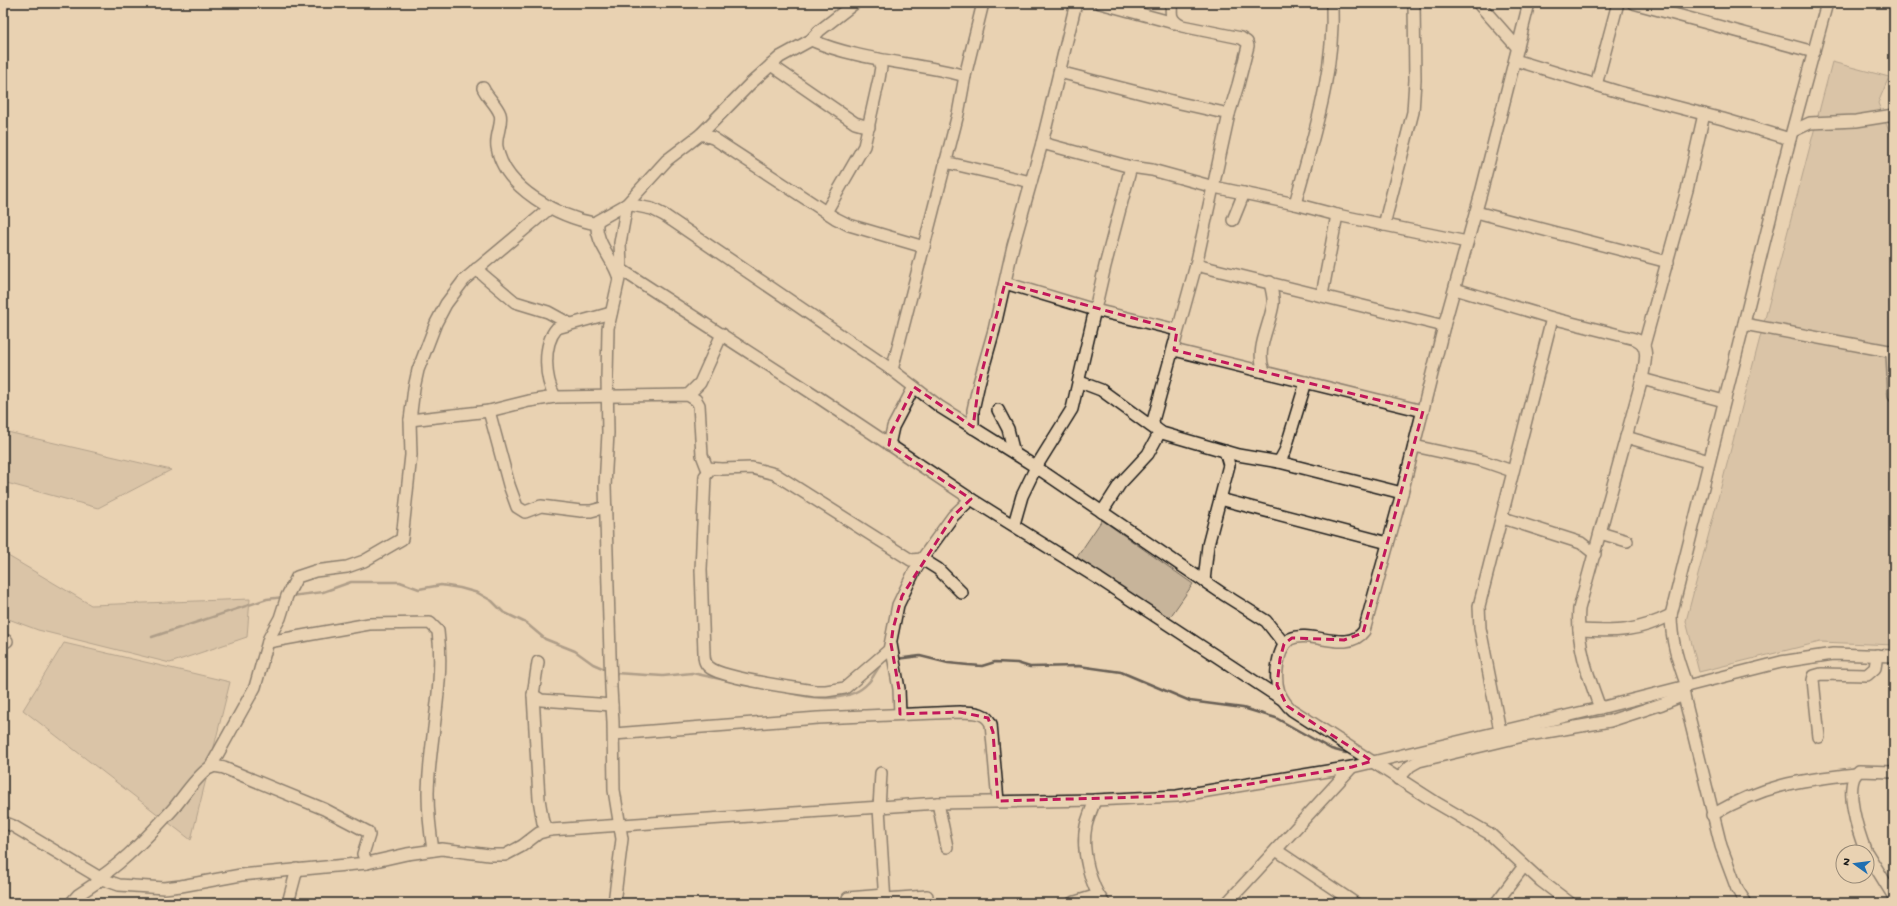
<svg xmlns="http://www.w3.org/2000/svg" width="1897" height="906" viewBox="0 0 1897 906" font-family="'Gochi Hand',sans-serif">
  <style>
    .green { fill: #c7b49a; stroke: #72685b }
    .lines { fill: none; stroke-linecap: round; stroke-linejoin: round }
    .stream { stroke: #685f54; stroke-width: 2.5 }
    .minor-casing { stroke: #1c1c1c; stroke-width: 14 }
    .minor { stroke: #e9d2b2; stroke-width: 11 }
    .marked { fill: none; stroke: #c2185b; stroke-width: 3; stroke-dasharray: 8 5; stroke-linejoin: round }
  </style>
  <rect width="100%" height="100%" fill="#e9d2b2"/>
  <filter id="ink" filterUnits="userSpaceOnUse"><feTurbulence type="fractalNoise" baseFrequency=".025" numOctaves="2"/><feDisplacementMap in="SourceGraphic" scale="8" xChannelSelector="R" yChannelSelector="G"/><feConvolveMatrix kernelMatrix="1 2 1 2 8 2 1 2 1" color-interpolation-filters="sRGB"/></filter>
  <g filter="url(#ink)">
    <g class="green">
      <path d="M1832,62L1889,77L1878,103L1894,144V645L1820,642L1699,672L1686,621Z"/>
      <path d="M3,431L171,470L98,508L3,482Z"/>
      <path d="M1102,520L1193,584L1168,620L1077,557Z"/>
      <path d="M3,553L91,605L250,599L247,637L170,663L38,630L3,617Z"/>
      <path d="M64,643L230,682L191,840L23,710Z"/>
    </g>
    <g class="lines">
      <g class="stream">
        <path d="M291,596L323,592L351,582H400L419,589L441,585L460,588L478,593L492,601L503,612L526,623L545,639L575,651L593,664L607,670"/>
        <path d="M152,637L267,599L284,597"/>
        <path d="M896,659L920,656L948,663L968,665L982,666L995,662L1017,663L1030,667L1079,666L1121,672L1190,701L1243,708L1276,718L1331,749L1346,753"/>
        <path d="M615,673L663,676L692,673L744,684"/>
        <path d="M790,693C814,699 850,703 868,683C876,676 879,659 891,659"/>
      </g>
      <defs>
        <g id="minor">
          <path d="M1100,3L1174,23"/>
          <path d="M1172,3C1170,15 1171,21 1182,26L1241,38L1247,42L1248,46L1238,85L1229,114L1196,265L1153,421L1154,427L1162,433L1238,455L1279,462L1402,493"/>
          <path d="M1478,3L1518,48"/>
          <path d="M1529,3L1481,193L1444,326L1402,493L1364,631C1347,654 1311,629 1290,639C1277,648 1274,678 1279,692C1282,699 1286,705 1292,710L1435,802L1490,834L1541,881L1570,903"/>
          <path d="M1633,3L1814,52"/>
          <path d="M811,40C859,61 915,62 965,76"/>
          <path d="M1515,60L1619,92L1723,119L1790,139"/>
          <path d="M771,65L855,123L869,127"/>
          <path d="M1059,72L1180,103L1229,114"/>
          <path d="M1596,85L1618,3"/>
          <path d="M483,88C487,97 496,104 500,114C503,123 495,136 497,147C504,189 559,217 597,224"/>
          <path d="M1793,131L1810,123L1856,121L1894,115"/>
          <path d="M701,134L713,138L835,218L849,225L924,247"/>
          <path d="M1042,143L1131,167L1152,170L1214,187L1295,204L1337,215L1467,242"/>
          <path d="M945,162L1031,182"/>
          <path d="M1295,204C1313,137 1335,73 1332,3"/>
          <path d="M826,212L864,146L879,79L881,67L878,59"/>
          <path d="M1476,212L1668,262"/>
          <path d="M1233,220L1244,193"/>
          <path d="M1384,225L1413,112L1415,80L1414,3"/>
          <path d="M614,265L818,397L971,499L1099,579L1283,700"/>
          <path d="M1196,265L1444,326"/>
          <path d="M621,268L620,243L627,204L652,209L664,215L892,370L940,407L1036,467L1223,594L1266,621L1284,644"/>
          <path d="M476,269L515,302L548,312L570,324"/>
          <path d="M1005,283L1095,310L1177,330"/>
          <path d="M1455,289L1552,318L1635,339C1652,345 1644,366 1642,379L1579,609C1576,643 1588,676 1600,708"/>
          <path d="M1322,295L1337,215"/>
          <path d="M1744,324L1894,352"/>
          <path d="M1644,345L1687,190L1704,114"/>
          <path d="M1174,350L1423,411"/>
          <path d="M1892,352L1894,395"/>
          <path d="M892,370L958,114L965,76L983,3"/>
          <path d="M1264,371C1255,349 1270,326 1273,304C1274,297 1271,289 1270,282"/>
          <path d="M1642,379L1724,401"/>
          <path d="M1080,382L1101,390L1156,430"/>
          <path d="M688,395L700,383L722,334"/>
          <path d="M555,397C545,379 542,345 557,328L611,313"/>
          <path d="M998,410L1008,429L1014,453"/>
          <path d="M489,411L509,485L517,507L525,512L541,506L581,511H591L606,507"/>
          <path d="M410,420L489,411L529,401L555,397L688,395L696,400L699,405L702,455L707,468L722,469L752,468L775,474L911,560L922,559L953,516L971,499"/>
          <path d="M973,428V410L979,383L994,330L1013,246L1042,143L1076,3"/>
          <path d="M1626,437L1709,461"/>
          <path d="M889,445L893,427L914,387"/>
          <path d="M1414,446L1483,461L1512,471"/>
          <path d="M1279,462L1285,451L1306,382"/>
          <path d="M711,469L705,476L701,570L704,653C704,658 704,663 709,667C721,678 795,688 815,691H826L845,688L889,650L898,605L914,572L922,559L938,569L962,593"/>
          <path d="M1220,499L1388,543"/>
          <path d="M1102,512L1120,484L1148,454L1160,432"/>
          <path d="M1503,518L1572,540L1581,543L1595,554"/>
          <path d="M1014,524L1022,496L1036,467L1072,409L1105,266L1131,167"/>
          <path d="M1600,533L1627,541"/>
          <path d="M1204,581L1208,545L1229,465L1225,451"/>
          <path d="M1579,630C1616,632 1637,632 1671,615"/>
          <path d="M3,641H7"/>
          <path d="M268,642L369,624L430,623L438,631C445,685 429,739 428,793C428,812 430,831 433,850"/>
          <path d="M891,644L899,689L900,714"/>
          <path d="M538,662L533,695L539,799L543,823L550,830"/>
          <path d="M1687,686C1678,662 1671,640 1671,615L1790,139L1827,3"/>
          <path d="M1682,688L1721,846L1737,889L1746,903"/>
          <path d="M533,695L541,700L612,705"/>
          <path d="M1500,731L1480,628L1479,606L1552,318"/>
          <path d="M614,734L818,718L960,712C973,713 985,711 991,724L998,801"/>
          <path d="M1819,737L1813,680L1814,676L1821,674L1867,675L1875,668L1877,655"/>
          <path d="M210,768L255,687L269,638L280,618L287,596L297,577L315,571L347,567L364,561L402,539L411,455L410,420L414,388L418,370L436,323L446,304L464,280L550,208"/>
          <path d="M881,773L879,808L885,903"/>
          <path d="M1398,779L1410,766L1419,761L1523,736L1610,721L1662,704L1684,695"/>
          <path d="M1095,800C1092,809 1088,817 1086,826C1081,849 1090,886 1104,903"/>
          <path d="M938,803L947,847"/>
          <path d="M1712,815C1764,785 1798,780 1856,774"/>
          <path d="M3,822L13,826L102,879L119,885L164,888L181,886L241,875L367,863L407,854L442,849L489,855H505L522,846L539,833L550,830L938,803L1095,800L1177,796L1352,767L1600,708L1781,662L1833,654L1894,656"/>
          <path d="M1276,850L1355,903"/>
          <path d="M1866,852C1859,835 1842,784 1859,771L1894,772"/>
          <path d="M1867,853L1894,897"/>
          <path d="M99,878C126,860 151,833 173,809C184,796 195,778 209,768C214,765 219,767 224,768L324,809L368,832L369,835L363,854L367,863"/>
          <path d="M848,898L884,895"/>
          <path d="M885,899L927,896"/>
          <path d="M71,903L78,895L102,879"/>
          <path d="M288,903L297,869"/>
          <path d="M614,903L622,839L614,790L613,722L611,688L605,486L608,433L607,378L608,328L619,279C615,260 594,243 597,221L627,204L667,160L701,134L750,84L780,57L811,40L819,31L855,3"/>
          <path d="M1072,903L1098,895"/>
          <path d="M1227,903L1352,767"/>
          <path d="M1496,903L1524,866"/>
        </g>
      </defs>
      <use href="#minor" class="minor-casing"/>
      <use href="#minor" class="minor"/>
    </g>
  </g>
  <path d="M0 0H1897V906H0ZM1005,283L1177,330L1174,350L1423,411L1363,633L1344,640L1292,638L1284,644L1280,659L1277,685L1287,706L1372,761L1352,767L1177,796L998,801L993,732L988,718L960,712L900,714L899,689L891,644L893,629L902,596L953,516L971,499L889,445L891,433L914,387L973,427L979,383Z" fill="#e9d2b2" fill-opacity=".55" fill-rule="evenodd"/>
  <path class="marked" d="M1005,283L1177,330L1174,350L1423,411L1363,633L1344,640L1292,638L1284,644L1280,659L1277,685L1287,706L1372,761L1352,767L1177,796L998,801L993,732L988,718L960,712L900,714L899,689L891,644L893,629L902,596L953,516L971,499L889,445L891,433L914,387L973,427L979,383Z"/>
  <rect width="1897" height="906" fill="none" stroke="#e9d2b2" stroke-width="16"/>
  <rect x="8" y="8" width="1881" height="890" fill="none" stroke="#1c1c1c" stroke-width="1.5" filter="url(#ink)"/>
  <g transform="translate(1855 864) rotate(284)"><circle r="19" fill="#e9d2b2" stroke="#978976"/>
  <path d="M0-3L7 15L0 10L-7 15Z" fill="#1f6fb2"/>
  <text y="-6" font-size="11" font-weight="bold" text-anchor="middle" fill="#1c1c1c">N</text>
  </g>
</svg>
